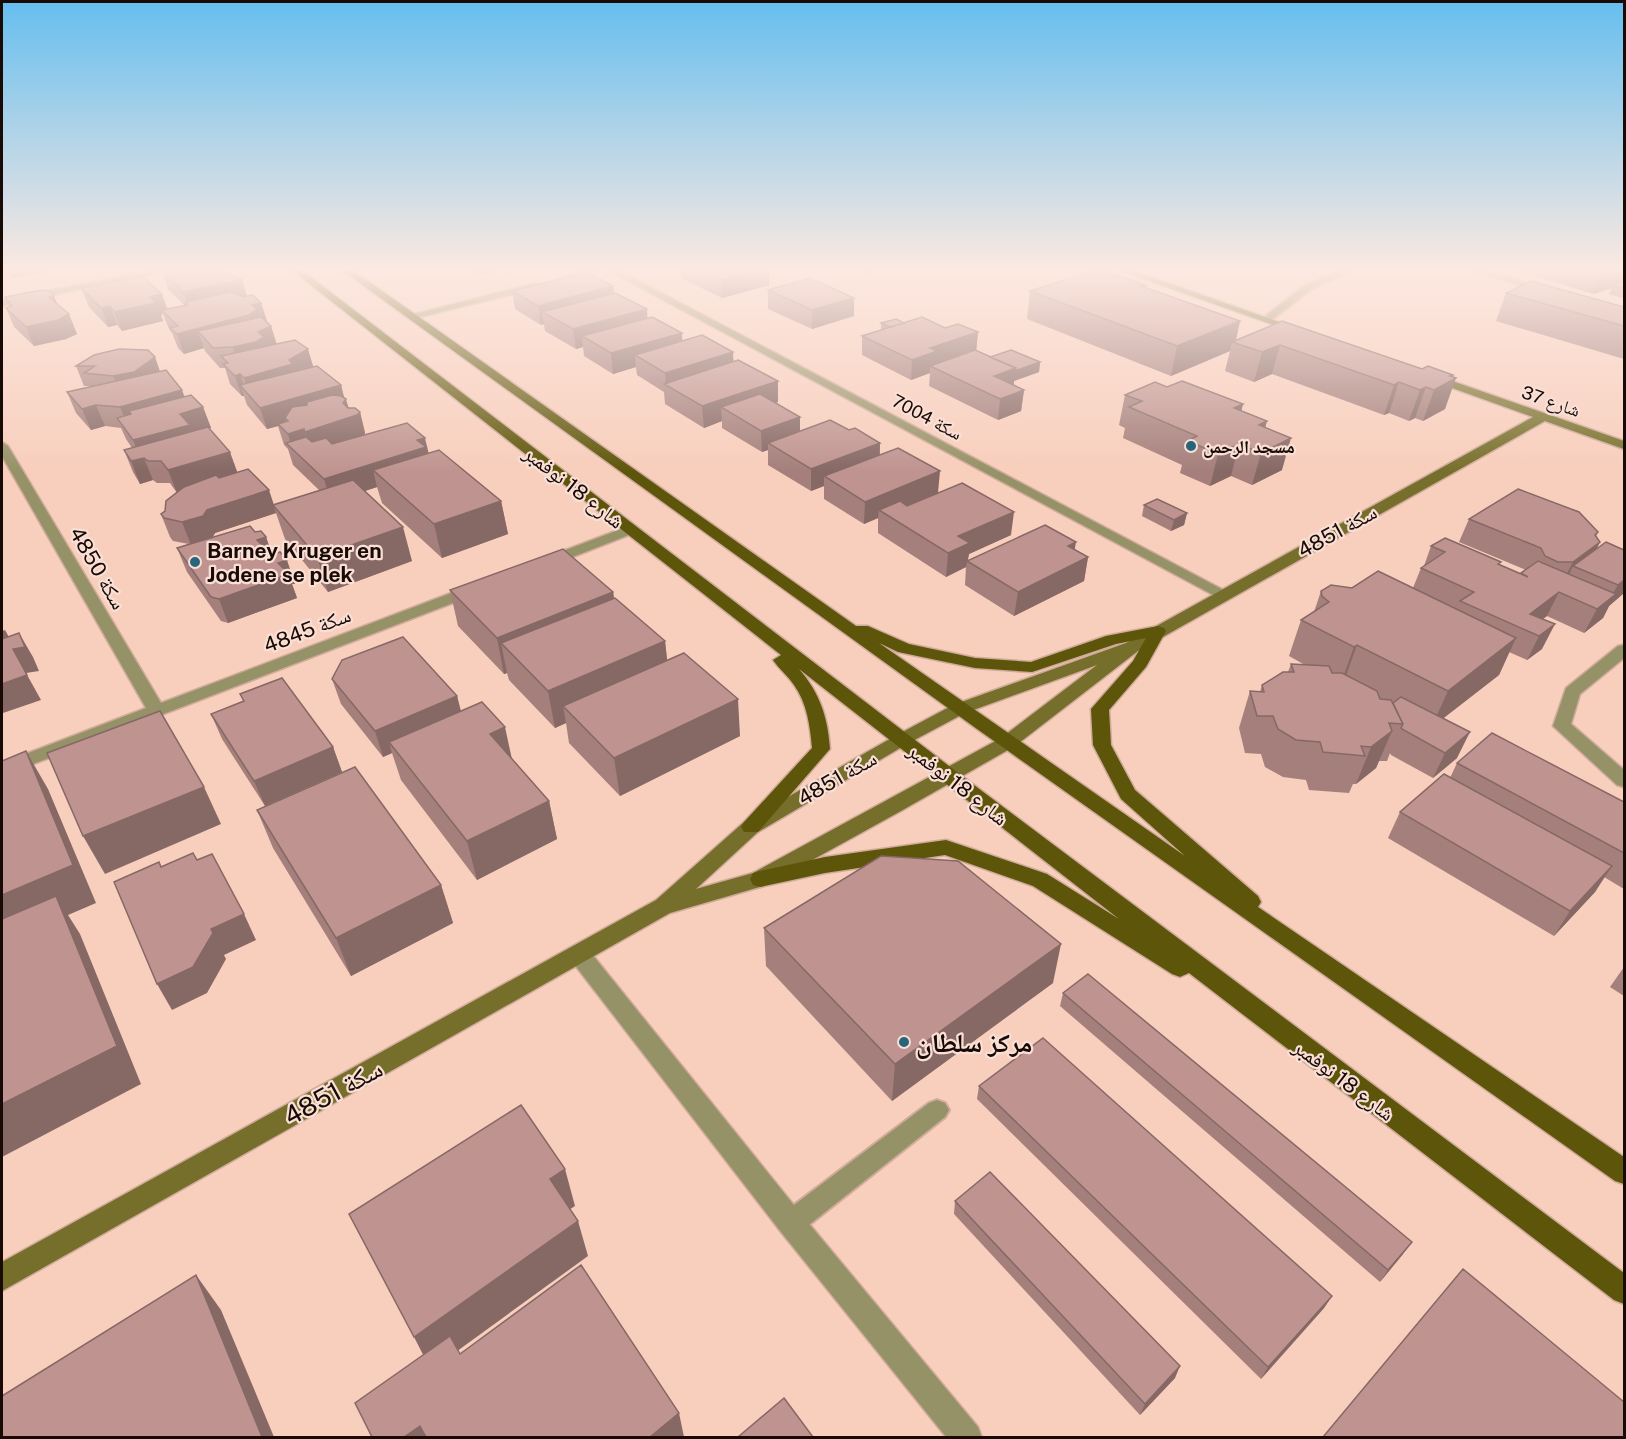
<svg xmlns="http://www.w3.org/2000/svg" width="1626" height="1439" viewBox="0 0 1626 1439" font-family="'Public Sans','Noto Naskh Arabic',sans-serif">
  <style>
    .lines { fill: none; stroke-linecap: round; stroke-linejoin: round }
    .lane-casing { stroke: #d0ab9b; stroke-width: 4 }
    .street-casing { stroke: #d0ab9b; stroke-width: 3 }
    .secondary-casing { stroke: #d0ab9b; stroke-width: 3 }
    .primary-casing { stroke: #d0ab9b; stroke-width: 3 }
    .lane { fill: #969267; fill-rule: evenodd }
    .street { fill: #969267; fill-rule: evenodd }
    .secondary { fill: #766f2b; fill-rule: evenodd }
    .primary { fill: #5d560a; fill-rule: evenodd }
    .wall { fill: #a47f7c }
    .shaded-wall { fill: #866865 }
    .building { fill: #bf9490; stroke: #866865; stroke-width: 1.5 }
    .poi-dot { fill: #26657a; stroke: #f9dfd5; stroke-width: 2 }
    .labels { text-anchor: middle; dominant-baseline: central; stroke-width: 4.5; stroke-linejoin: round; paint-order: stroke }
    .far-street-label { font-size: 18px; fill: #180a05; stroke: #f9dfd5 }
    .far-poi-label { font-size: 18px; font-weight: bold; fill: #180a05; stroke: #f9dfd5; text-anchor: start }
    .street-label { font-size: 21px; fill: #180a05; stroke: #f9dfd5 }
    .poi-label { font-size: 21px; font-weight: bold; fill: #180a05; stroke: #f9dfd5; text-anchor: start }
    .near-poi-label { font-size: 26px; font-weight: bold; fill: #180a05; stroke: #f9dfd5; text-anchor: start }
    .near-street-label { font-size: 26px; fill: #180a05; stroke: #f9dfd5 }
  </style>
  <rect width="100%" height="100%" fill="#f8cebc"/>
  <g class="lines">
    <defs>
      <g id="lane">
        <path d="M1341,271H1352L1313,288L1270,321L1262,319L1307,284Z"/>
        <path d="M1473,271H1485L1551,290L1546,293Z"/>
        <path d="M937,1100L945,1103L949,1110L945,1117L800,1232L791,1235L782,1232L778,1223L782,1214L929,1103Z"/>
      </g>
      <g id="street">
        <path d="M148,271H165L2,306V300Z"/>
        <path d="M292,271H303L298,274Z"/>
        <path d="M584,271H600L565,281L560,278Z"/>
        <path d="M609,271H620L1231,594L1223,599L1217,597Z"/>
        <path d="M535,283L540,286L539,288L412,319L407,316Z"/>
        <path d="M2,442L8,446L161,703L467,587L473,585L481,590L479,593L2,776V763L146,708L2,456Z"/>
        <path d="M629,526L636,530L634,533L552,565H542L539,562L542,559Z"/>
        <path d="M1624,645V658L1580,694L1571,724L1624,770V787L1617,785L1553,726L1566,688L1618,646Z"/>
        <path d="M579,945L587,948L801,1214L978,1427L982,1438H947L781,1232L571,960L568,954L571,948Z"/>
      </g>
      <g id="secondary">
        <path d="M1121,271H1134L1305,331L1296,333Z"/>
        <path d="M1427,375H1435L1624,441V449L1545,421L1138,651L1015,746L901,811L767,885L670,913L2,1291V1262L656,900L744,822L895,736L953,705L1126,643L1533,417L1427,379ZM1097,665L1001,738L753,873L696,889L758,832L907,744L965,713Z"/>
      </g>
      <g id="primary">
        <path d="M293,271H303L966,779L1624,1273V1304L1614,1300L1189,973L1180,977L1172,974L1033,886L945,855L825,873L760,887L753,885L750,879L753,873L760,871L825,857L946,840L1047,874L1119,919L799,669C820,693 828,718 830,749L758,832H744L741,827L744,822L812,748C810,726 807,703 794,685C788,676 779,669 773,660L781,655Z"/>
        <path d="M343,271H354L856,626H868L909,644L975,658L1031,662L1106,636L1158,626L1164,628L1166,631L1146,667L1109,710L1111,745L1135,790L1258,896L1261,902L1258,907L1624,1157V1184L1615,1181L977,729ZM1146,638L1133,661L1091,709L1093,745L1121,799L1185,856L879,643L898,652L975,668L1032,672L1116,644Z"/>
      </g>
    </defs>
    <use href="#lane" class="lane-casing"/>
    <use href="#street" class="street-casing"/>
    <use href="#secondary" class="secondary-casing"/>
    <use href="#primary" class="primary-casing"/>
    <use href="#lane" class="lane"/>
    <use href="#street" class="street"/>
    <use href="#secondary" class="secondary"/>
    <use href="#primary" class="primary"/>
  </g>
  <g class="wall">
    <path d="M162,271L242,280L247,296L261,303L267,321L266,322L271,326L276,344L341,385L344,398L349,408L360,412L365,433L364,435L429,453L501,501L508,534L442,558L382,503L377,487L365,491L412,561L328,592L285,539L276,513L215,533L213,537L255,532L266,537L272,555L295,584H292L297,598L228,623L221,621L187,572L177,548L189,544L173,541L170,537L161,514L165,511L177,493L170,483H157L153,480L140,484L133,472L124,450L132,448L126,439L121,428L105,426L91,430L76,413L67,392L90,387L89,386H84L76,366L94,355L160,371L185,397L203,407L211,428L209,429L237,472L274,505L319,490L293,465L288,449L284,445L278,426L267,429L247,405L244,396H242L230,384L225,368H220L205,351L204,348L184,354L178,348L172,333L169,329L163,314L161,315L163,321L122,331L117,325L108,327L89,307L81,288L168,309L184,305L168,289Z"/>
    <path d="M469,271H498L477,275Z"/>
    <path d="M681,271H769V285L722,298L681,278Z"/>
    <path d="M1519,271H1624V297L1622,298L1609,294L1612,288L1593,294Z"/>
    <path d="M1146,285L1145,288L1240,321L1236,340L1282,321L1422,369L1452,377L1445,409L1423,421L1415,418L1409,421L1389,413L1384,415L1272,374L1254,382L1225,371L1230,351L1171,376L1027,319L1030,291Z"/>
    <path d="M613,286L614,293L647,309V318L682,333V341L733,352V362L778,381V402L775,403L800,431L849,430L880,443V455L938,493L1011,535L969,554L968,560L1075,550L1088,557L1084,581L1014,616L965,585L966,567L946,577L878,533V518L864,524L824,499V486L811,491L768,465V450L762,452L722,428V421L704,428L665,404L664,392L637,375L636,367L613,374L584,356L583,347L576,349L545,331L544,324L541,325L515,309L512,291Z"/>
    <path d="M768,290L854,298V316L812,329L768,309Z"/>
    <path d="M1506,293H1572L1624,307V359L1496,321Z"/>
    <path d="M5,297L58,305L77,334L66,339L34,346L14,327L6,308L9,307Z"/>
    <path d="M881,323H904L978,332L976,351L990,357L1040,362L1039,372L1014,381V385L1024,390L1021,411L998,420L929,386L930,373L911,380L862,355V336L881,330Z"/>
    <path d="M1125,395L1243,404L1241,411L1267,421L1265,427L1282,470L1252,485L1231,476L1210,486L1180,473L1182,465L1123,438L1125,428L1119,425Z"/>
    <path d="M1144,505L1187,513L1184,525L1171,531L1142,516Z"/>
    <path d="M1469,519L1596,536L1597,548L1624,593L1609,606L1603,618L1584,633L1547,616L1543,619L1542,649L1527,660L1509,652L1499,675L1443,718L1457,758L1433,778L1391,755L1390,753L1387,761H1379L1376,768L1356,784H1353L1349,793L1309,790L1306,780L1283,777L1265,767L1261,754L1245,753L1239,728L1250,691L1260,692L1262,685L1288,672L1291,664L1305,665L1289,656L1301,620L1314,612L1321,591L1352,588H1413L1421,568L1424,566L1431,546L1499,565L1520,574L1526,570L1459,542Z"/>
    <path d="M450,590L613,592L614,598L665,641L667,660L740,736L620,796L569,743L566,723L555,728L509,680L507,673L504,674L458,626Z"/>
    <path d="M332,679L457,696L461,711L512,759L549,801L557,839L477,880L401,780L392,753L383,757L341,704Z"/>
    <path d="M240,694L333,747L342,772L265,806L222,739L211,714L243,701Z"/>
    <path d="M1457,763L1624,802V889L1604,877L1595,892L1554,936L1388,838L1400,812L1450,778Z"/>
    <path d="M257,810L441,885L453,923L351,976L273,848Z"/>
    <path d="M764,928L1053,983L892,1101L766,966Z"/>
    <path d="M1624,967V996L1610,987Z"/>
    <path d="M1063,993L1403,1254L1380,1282L1060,1006Z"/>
    <path d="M979,1086L1332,1296L1324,1308L1261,1379L977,1099Z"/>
    <path d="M955,1201L1175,1378L1140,1415L954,1214Z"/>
  </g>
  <g class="shaded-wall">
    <path d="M10,271H50L13,278Z"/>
    <path d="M476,271H498L477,275Z"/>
    <path d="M755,271H769V285L722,298L721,280Z"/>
    <path d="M864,271H874L864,273Z"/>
    <path d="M1603,271H1624V284L1613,285L1612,288L1593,294Z"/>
    <path d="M242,280L247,298L190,311L183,292Z"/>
    <path d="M613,286L615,305L542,312L544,324L541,325L538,306Z"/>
    <path d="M162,294L169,313L162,310L163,314L161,315L163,321L122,331L114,312L150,297Z"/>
    <path d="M54,296L62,315L49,297Z"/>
    <path d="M854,298V316L812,329V310Z"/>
    <path d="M261,303L267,321L198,331L204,348L184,354L177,334L252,305Z"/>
    <path d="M110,306L117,325L108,327L101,308Z"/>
    <path d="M647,309L648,328L582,336L583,347L576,349L573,329Z"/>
    <path d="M69,314L77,334L66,339L34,346L26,327Z"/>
    <path d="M1240,321L1235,343L1232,342L1230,351L1171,376L1177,346Z"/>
    <path d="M271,326L277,345L239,367L233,347L258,332Z"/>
    <path d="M978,332L976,352L930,366V373L911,380L912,360L930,348Z"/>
    <path d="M682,333L683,353L635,355L636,367L613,374L611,353Z"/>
    <path d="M1280,345L1272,374L1254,382L1262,352Z"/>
    <path d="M308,349L314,369L249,395L244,378L289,360Z"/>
    <path d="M733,352L734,372L666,385L665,373Z"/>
    <path d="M155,357L162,377L122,396L113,376Z"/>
    <path d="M1040,362L1039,372L1014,381L1013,389L994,376L1016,368Z"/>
    <path d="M240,374L246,391L240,385L244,396H242L235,376Z"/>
    <path d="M1453,375L1450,381L1456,378L1445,409L1423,421L1434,390Z"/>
    <path d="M778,381V402L737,416L721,407L722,421L704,428L702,406Z"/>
    <path d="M1399,382L1389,413L1384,415L1394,385Z"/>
    <path d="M341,385L345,401L346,399L351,417L360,412L365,433L363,437L312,453L305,432L347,419L288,421L285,418L287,423L278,424V426L267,429L260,408Z"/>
    <path d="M1426,387L1415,418L1409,421L1420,390Z"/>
    <path d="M182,390L190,411L129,428L120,407Z"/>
    <path d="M1024,390L1021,411L998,420L1000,399Z"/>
    <path d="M1243,404L1235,436L1234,408Z"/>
    <path d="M96,405L105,426L91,430L82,409Z"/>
    <path d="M203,407L211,428L193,434L144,458L153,480L140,484L131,461L141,459L133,440L180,414Z"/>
    <path d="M800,417V439L768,443V450L762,452L761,431Z"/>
    <path d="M1267,421L1258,452L1259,425Z"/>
    <path d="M304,429L310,451L292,449L288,434Z"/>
    <path d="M425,438L430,459L373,470L377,487L331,502L324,479L417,440Z"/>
    <path d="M1291,438L1282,470L1252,485L1261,453Z"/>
    <path d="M880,443L879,464L824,476V486L811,491V469Z"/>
    <path d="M1239,444L1231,476L1210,486L1218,454Z"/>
    <path d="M230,452L238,474L177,493L168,470Z"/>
    <path d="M940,471L938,493L886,515L879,510L878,518L864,524L865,502Z"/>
    <path d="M269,490L275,508L273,505L276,513L215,533L212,538L191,545L182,522L207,510Z"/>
    <path d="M501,501L508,534L442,558L434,524Z"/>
    <path d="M1014,512L1011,535L969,554L966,567L946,577L948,553L958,536Z"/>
    <path d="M1187,513L1184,525L1171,531L1174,520Z"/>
    <path d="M403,527L412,561L328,592L317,557Z"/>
    <path d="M1598,532L1589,550L1600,542L1589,565L1573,566L1565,583L1561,585L1573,562L1595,535Z"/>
    <path d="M266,537L274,560L257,540Z"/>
    <path d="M1076,542L1072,565L1088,557L1084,581L1014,616L1018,592L1068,546Z"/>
    <path d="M287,560L295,584H292L297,598L228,623L219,599L278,563Z"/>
    <path d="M1624,580V593L1609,606L1603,618L1584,633L1597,609L1611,597L1618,585Z"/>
    <path d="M613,592L618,627L501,643L507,673L504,674L497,638Z"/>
    <path d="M1559,592L1547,616L1527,631L1530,614Z"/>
    <path d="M1555,624L1542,649L1527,660L1539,636Z"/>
    <path d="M5,630L15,648L19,633L33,657L39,671L26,673L41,700L3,713L2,710V631Z"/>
    <path d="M1516,638L1499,675L1431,728L1448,691Z"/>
    <path d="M665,641L669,677L563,706L566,723L555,728L548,691Z"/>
    <path d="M1357,645L1344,681L1341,683L1354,647Z"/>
    <path d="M457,696L463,721L389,742L392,753L383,757L375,731Z"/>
    <path d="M738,699L740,736L620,796L614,758Z"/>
    <path d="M505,727L513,764L490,734Z"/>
    <path d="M1392,731L1376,768L1356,784L1371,747Z"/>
    <path d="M1470,732L1457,758L1433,778L1445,753Z"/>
    <path d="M333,747L342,772L265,806L254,781Z"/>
    <path d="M26,751L48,789L96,903L68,915L80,934L141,1084L2,1157V895Z"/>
    <path d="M204,787L221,824L105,874L83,836Z"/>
    <path d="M549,801L557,839L477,880L467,841Z"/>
    <path d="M1612,866L1595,892L1554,936L1570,911Z"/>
    <path d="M441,885L453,923L351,976L336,938Z"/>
    <path d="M244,914L256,940L224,955L226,959L207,993L172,1010L157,984L211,929Z"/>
    <path d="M1061,944L1053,983L892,1101L895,1064Z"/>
    <path d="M565,1169L575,1206L561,1215L550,1179Z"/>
    <path d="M578,1221L588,1256L431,1370L414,1337Z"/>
    <path d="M1412,1242L1403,1254L1380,1282L1388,1270Z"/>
    <path d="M196,1275L221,1310L274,1437H262Z"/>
    <path d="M1332,1296L1324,1308L1261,1379L1268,1367Z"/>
    <path d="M1180,1366L1175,1378L1140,1415L1145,1404Z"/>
    <path d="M679,1413L684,1437H650Z"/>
    <path d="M420,1426L427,1437H404Z"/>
  </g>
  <g class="building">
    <path d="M162,271H224L242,280L183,292Z"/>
    <path d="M701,271H755L721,280Z"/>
    <path d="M1093,271H1105L1146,285L1141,286L1240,321L1177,346L1030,291Z"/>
    <path d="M586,272L613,286L538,306L512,291Z"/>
    <path d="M142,276L162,294L150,297L156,303L114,312L110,306L101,308L81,288Z"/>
    <path d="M810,278L854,298L812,310L768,290Z"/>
    <path d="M1531,281L1624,307V326L1506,293Z"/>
    <path d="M1624,281V288L1613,285Z"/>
    <path d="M42,290L50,291L54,296L49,297L69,314L58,320L26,327L6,308L12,306L5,297Z"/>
    <path d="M231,292L244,297L253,295L261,303L252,305L257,309L249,315L177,334L170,328L178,326L162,310L188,305L186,302Z"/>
    <path d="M615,293L647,309L573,329L542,312Z"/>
    <path d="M261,317L271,326L258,332L264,337L256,342L233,347L213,348L198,331Z"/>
    <path d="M652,317L682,333L611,353L582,336Z"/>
    <path d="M922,317L945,328L958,324L978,332L930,348L937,351L912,360L862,336Z"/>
    <path d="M896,319L904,323L890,327L881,323Z"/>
    <path d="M1282,321L1422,369L1428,366L1453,375L1450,376L1456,378L1434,390L1426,387L1420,390L1399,382L1394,385L1280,345L1262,352L1232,342Z"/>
    <path d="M702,335L733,352L665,373L635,355Z"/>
    <path d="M295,340L308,349L289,360L293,364L244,378L240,374L235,376L223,364L228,363L221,356Z"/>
    <path d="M119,349L148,350L155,357L134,372L113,376L84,373L95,366H76L94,355Z"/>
    <path d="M975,350L1016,368L994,376L1024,390L1000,399L930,366Z"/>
    <path d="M1011,350L1040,362L1015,371L1016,368L990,357Z"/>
    <path d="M738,360L778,381L702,406L664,384Z"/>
    <path d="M317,366L341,385L260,408L240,385Z"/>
    <path d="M166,370L182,390L120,407L96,405L82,409L67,392Z"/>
    <path d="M1182,381L1243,404L1234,408L1267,421L1259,425L1291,438L1261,453L1239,444L1218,454L1188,441L1197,436L1129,407L1142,401L1125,395L1155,382L1167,387Z"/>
    <path d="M760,394L800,417L761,431L721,407Z"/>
    <path d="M191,395L203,407L180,414L190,425L133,440L117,418L131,414L129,411Z"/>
    <path d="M332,395L341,396L346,399L343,403L348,408H355L360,412L357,415L305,432L304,429L288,434L278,424L288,421L285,418L292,407L307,405V402Z"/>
    <path d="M830,420L849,430L855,428L880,443L811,469L768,443Z"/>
    <path d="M407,423L425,438L417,440L426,447L324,479L286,443L306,437L312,442L326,438L332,444Z"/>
    <path d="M208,427L230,452L168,470L161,461H148L144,458L131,461L124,450Z"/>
    <path d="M898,448L940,471L865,502L824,476Z"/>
    <path d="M439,450L501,501L434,524L373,470Z"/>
    <path d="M248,469L269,490L207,510L203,516L182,522L164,518L161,514L165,511L166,501L184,487L216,475L219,478Z"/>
    <path d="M353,480L403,527L317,557L273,505Z"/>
    <path d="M962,483L1014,512L958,536L970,543L948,553L879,510L900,501L907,506Z"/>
    <path d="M1518,489L1579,512L1598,532L1595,535L1600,542L1573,562H1558L1545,556L1541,548L1469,519Z"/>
    <path d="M1157,499L1187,513L1174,520L1144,505Z"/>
    <path d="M1045,525L1076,542L1068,546L1088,557L1018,592L967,561Z"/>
    <path d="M250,526L255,532L261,531L266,537L257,540L272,555L280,552L287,560L278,563L289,574L219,599L211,597L177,548Z"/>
    <path d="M1445,538L1501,562L1498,564L1528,577L1521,573L1538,561L1616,594L1597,609L1559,592L1530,614L1555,624L1539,636L1460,601L1474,592L1421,568L1445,552L1431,546Z"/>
    <path d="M1606,542L1624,550V580L1618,585L1573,566Z"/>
    <path d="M563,549L613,592L497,638L450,590Z"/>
    <path d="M1378,571L1516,638L1448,691L1357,645L1354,647L1301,620L1329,602L1322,596L1321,591L1331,585L1352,588Z"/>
    <path d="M615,598L665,641L548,691L501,643Z"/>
    <path d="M19,633L25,647L13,649L27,675L2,684V639Z"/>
    <path d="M403,637L457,696L375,731L332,679L342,660Z"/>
    <path d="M684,653L738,699L614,758L563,706Z"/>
    <path d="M1291,664L1329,666L1332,673H1342L1377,691L1380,699L1391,700L1403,724L1389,723L1392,731L1371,747L1361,746L1365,756L1323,752L1320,742L1296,740L1278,729L1273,716H1257L1250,691L1264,692L1262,685L1283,672H1294Z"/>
    <path d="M282,678L333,747L254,781L211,714L244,701L240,694Z"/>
    <path d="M1401,697L1470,732L1445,753L1402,729L1401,728L1403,724L1393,703Z"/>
    <path d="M482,702L505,727L490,734L549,801L467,841L389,742Z"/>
    <path d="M160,711L204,787L83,836L47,753Z"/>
    <path d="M1492,733L1624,802V853L1457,763Z"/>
    <path d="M26,751L73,865L2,895V761Z"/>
    <path d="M355,767L441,885L336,938L257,810Z"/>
    <path d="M1444,774L1612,866L1570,911L1400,812Z"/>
    <path d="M193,853L197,860L212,854L244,914L211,929L213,933L193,967L157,984L114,882L159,862L161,867Z"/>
    <path d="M881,856L958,861L1061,944L895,1064L764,928Z"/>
    <path d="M56,896L117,1046L2,1104V919Z"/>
    <path d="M1088,974L1412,1242L1388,1270L1063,993Z"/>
    <path d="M1043,1038L1332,1296L1268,1367L979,1086Z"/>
    <path d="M521,1105L565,1169L550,1179L578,1221L414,1337L349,1214Z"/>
    <path d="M990,1172L1180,1366L1145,1404L955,1201Z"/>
    <path d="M581,1265L679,1413L650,1437H426L420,1426L404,1437H372L355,1403L450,1336L460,1354Z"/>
    <path d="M1463,1269L1624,1402V1437H1323Z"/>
    <path d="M196,1275L262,1437H2V1396Z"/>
    <path d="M784,1398L813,1437H738Z"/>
  </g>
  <linearGradient id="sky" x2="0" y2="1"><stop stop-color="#65beef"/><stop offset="0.57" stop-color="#fce9e1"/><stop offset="1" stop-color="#fce9e1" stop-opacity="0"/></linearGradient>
  <rect width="1626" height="472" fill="url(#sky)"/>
  <g class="poi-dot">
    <circle cx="1191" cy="446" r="6"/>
    <circle cx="195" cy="562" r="6"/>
    <circle cx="904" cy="1042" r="6"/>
  </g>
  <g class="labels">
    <g class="far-street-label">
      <text transform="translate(1551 401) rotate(19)">شارع 37</text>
      <text transform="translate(927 417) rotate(28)">سكة 7004</text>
    </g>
    <g class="far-poi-label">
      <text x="1203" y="446">مسجد الرحمن</text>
    </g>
    <g class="street-label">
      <text transform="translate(574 487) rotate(38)">شارع 18 نوفمبر</text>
      <text transform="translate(1337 531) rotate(-29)">سكة 4851</text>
      <text transform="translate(98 568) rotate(60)">سكة 4850</text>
      <text transform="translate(307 630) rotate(-21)">سكة 4845</text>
      <text transform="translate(837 778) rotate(-30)">سكة 4851</text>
      <text transform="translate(958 784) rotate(38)">شارع 18 نوفمبر</text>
      <text transform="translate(1344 1080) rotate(37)">شارع 18 نوفمبر</text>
    </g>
    <g class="poi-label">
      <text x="207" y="550">Barney Kruger en<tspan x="207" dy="24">Jodene se plek</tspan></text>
    </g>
    <g class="near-poi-label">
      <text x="916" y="1042">مركز سلطان</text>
    </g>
    <g class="near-street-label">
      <text transform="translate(333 1092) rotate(-29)">سكة 4851</text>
    </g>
  </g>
  <rect width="1626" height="1439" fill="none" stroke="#180a05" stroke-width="6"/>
</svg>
